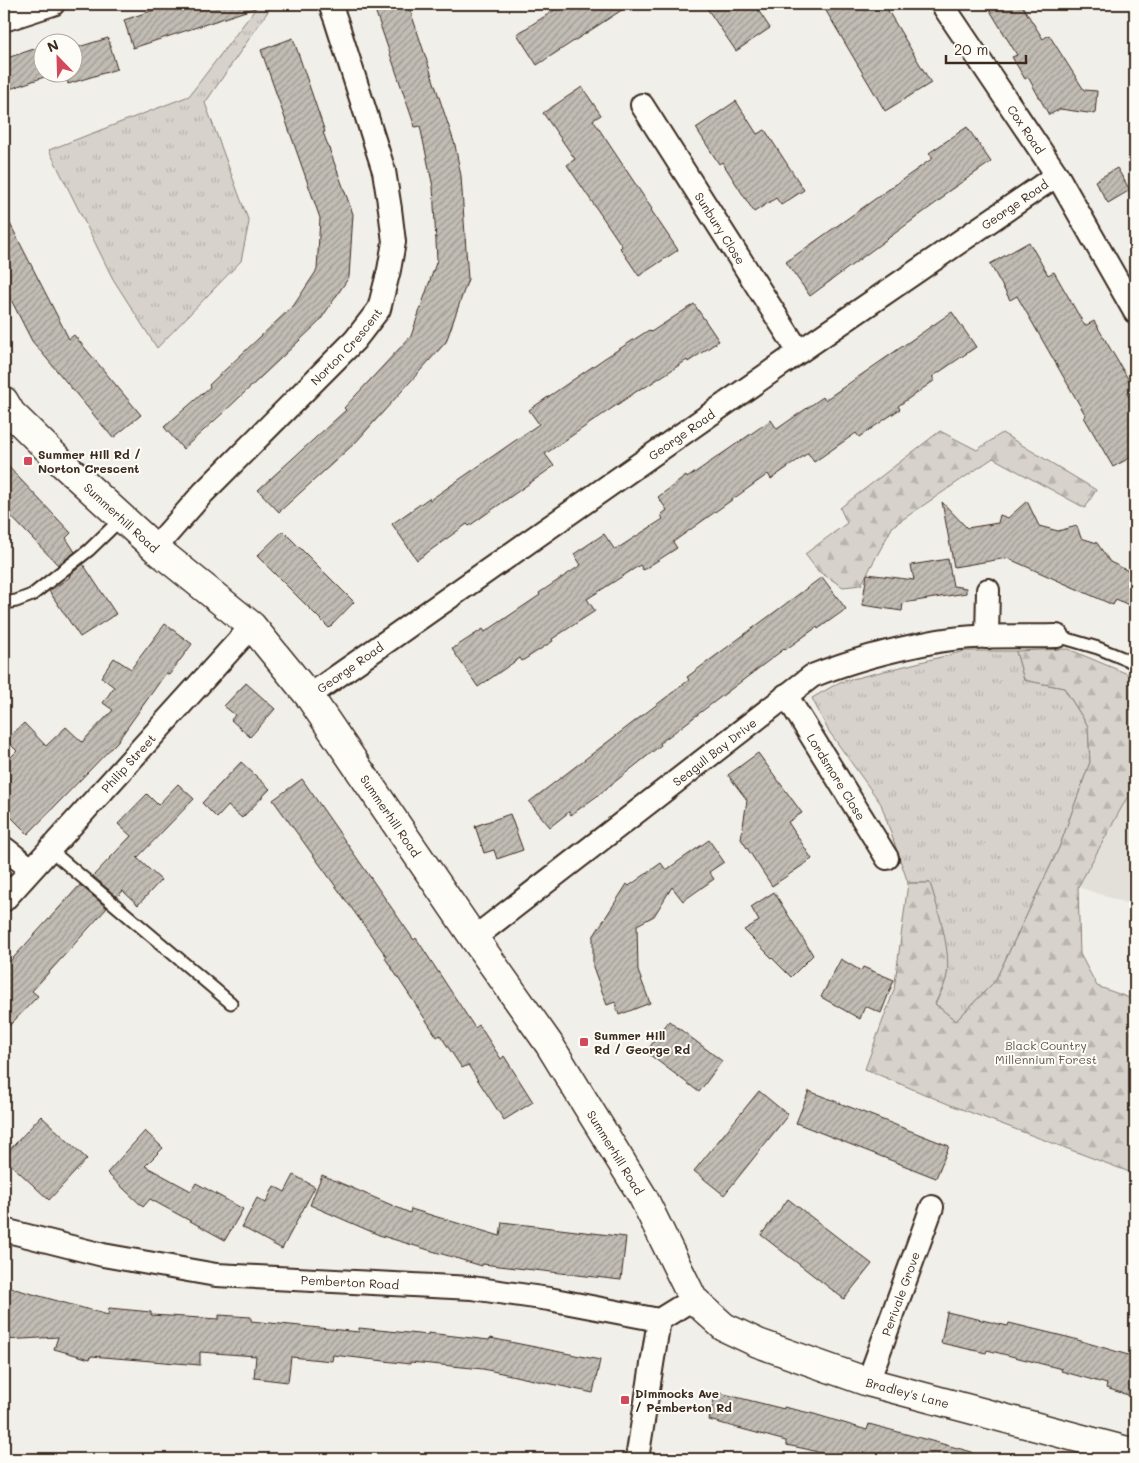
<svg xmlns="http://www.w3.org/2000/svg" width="1139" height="1463" viewBox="0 0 1139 1463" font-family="Mali,sans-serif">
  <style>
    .built { fill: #e3e0da }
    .grass { fill: url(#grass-tufts); stroke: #897e75 }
    .forest { fill: url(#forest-firs); stroke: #897e75 }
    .building { fill: url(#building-hatch); stroke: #3b2a1e }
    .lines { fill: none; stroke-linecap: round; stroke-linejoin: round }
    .lane-casing { stroke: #3b2a1e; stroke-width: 15 }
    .street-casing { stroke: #3b2a1e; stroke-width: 26 }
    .secondary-casing { stroke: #3b2a1e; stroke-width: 31 }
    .lane { stroke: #fdfcf7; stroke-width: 11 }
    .street { stroke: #fdfcf7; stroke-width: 22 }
    .secondary { stroke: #fdfcf7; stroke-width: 28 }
    .poi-dot { fill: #d1495b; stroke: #fdfcf7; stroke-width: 2 }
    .labels { text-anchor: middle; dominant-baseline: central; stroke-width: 4; stroke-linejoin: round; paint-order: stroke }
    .street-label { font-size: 12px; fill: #3b2a1e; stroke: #fdfcf7 }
    .poi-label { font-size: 12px; font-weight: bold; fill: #3b2a1e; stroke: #fdfcf7; text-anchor: start }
    .park-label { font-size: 12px; fill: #62544a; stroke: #fdfcf7 }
  </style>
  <defs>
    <pattern id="grass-tufts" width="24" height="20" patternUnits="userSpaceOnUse" patternTransform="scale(1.25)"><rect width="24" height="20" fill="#d7d2cc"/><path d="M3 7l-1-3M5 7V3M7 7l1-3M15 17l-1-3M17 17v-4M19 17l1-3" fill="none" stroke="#b9b4af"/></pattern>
    <pattern id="forest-firs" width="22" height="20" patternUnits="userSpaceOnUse" patternTransform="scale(1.25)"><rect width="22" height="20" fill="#d7d2cc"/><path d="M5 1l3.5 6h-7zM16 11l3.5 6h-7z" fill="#b9b4af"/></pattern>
    <pattern id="building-hatch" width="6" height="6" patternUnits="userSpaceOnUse" patternTransform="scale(1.25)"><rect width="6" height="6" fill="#c1bcb4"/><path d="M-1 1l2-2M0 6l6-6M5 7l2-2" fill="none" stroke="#9e9992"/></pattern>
  </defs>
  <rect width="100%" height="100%" fill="#f1efea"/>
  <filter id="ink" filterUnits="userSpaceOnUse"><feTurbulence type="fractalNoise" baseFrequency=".02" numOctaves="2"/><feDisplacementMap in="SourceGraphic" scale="10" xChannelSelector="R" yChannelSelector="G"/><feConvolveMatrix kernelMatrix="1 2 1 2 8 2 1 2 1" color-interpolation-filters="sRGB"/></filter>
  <g filter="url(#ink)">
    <path class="built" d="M1135,783V906L1078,887Z"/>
    <g class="grass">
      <path d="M259,4H273L205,103L249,222L241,261L157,348L113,279L49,150L189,96Z"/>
      <path d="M965,651H1016L1024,680L1064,688L1088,726L1090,762L1059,848L995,981L956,1021L935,1004C939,996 944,987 946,979C952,955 937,906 930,883H908L881,804L828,730L812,698L840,682Z"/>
    </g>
    <g class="forest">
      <path d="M940,431L977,450L1002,433L1096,490L1085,508L993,458L893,526L861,585L843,587L818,571L805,554L847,523L840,508Z"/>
      <path d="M1068,649L1135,677V783L1078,887L1080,954L1097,986L1135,1000V1174L948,1104L865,1069L894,990L908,883H930C937,906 953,955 946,979C944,987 938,996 935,1004L956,1021L995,981L1059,848L1090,762L1088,726L1064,688L1024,680L1016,651Z"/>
    </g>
    <g class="building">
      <path d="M172,4H255V8L133,48L124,20Z"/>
      <path d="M373,4H408L455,145L461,176L468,279L446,342L356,442L279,512L258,490L346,410L344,408L411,336L437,260L433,187L420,126L415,127Z"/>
      <path d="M564,4H631L537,65L517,34Z"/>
      <path d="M704,4H754L770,28L736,51Z"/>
      <path d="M822,4H884L931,83L885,111Z"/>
      <path d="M986,4H1021L1043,39L1049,35L1084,90L1097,91L1095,114L1060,109L1049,115L1028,77L1025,79L1012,57L1017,55Z"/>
      <path d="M108,38L117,69L68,84L65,72H72V49Z"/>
      <path d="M293,38L325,132H323L353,214L349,277L319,322L224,412L183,449L164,427L210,387L209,385L294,305L317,270L320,218L261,50Z"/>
      <path d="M37,48L42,64V72H46L47,76L4,91V59Z"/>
      <path d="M582,87L601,115L593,120L652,209L651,210L678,250L639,276L620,248L622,246L567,165L575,159L543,113Z"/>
      <path d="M736,101L757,134L765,130L804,190L781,205L776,198L754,212L722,162L719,164L696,128Z"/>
      <path d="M967,127L991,162L943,195L944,197L810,296L786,262L933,158L929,153Z"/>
      <path d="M1117,168L1130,190L1108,203L1095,181Z"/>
      <path d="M4,212L69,339L74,335L141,415L113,438L32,341L4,286Z"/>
      <path d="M1029,242L1048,275L1054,272L1085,326L1094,321L1134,389L1127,393L1135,408V455L1113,467L1084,417L1086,416L1017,296L1010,300L990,264Z"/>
      <path d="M694,304L719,341L688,362L687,360L644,388L643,387L545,454L554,466L469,526L467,524L417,560L392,524L429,498L430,500L539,424L529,410L605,358L649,330L651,332Z"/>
      <path d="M952,312L976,347L932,377L935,380L898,406L900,409L859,437L856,433L814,462L808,453L771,479L768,474L673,542L677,548L643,570L640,565L587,599L595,611L552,639L553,641L522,661L520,658L478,687L452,649L483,629L485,632L540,595L539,593L581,565L574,554L604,534L615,550L663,519L661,515L667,510L658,497L686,476L687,478L771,420L777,429L823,397L825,400Z"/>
      <path d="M4,462L71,533L66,538L75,552L58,565L4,509Z"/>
      <path d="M1027,501L1039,526L1058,531L1077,526L1081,538L1097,543L1110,562L1135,574V608L1116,599L1113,605L1007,558L954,567L942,502L967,528L998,523L1000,515L1008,518Z"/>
      <path d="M283,531L354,602L329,628L257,556Z"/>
      <path d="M948,559L953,586L966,588V593L903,603L902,611L862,605L867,574L914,580L911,565Z"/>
      <path d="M83,564L116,614L80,637L49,591L70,577L69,576Z"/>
      <path d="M822,577L846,609L818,629L817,627L785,650L784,649L660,743L661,745L597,796L571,815L569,812L550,827L529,802L689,680L687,677Z"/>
      <path d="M165,624L192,644L169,675L166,673L117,742L28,834L4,810V764L17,751L6,740L24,723L46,746L66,727L82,742L113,710L103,703L114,687L101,677L114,658L131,669Z"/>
      <path d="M246,683L275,709L250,737L231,720L235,715L224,706Z"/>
      <path d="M758,753L802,813L788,822L812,859L772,886L741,839L747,800L728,775Z"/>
      <path d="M241,762L270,789L242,818L228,806L217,818L202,803Z"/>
      <path d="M302,779L414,940L416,938L475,1028L479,1025L501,1059L504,1056L533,1102L504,1120L468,1065L462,1068L440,1035L437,1037L385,958L387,957L273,800Z"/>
      <path d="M178,784L194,799L137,858L161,880L138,905L123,891L117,897L93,876L131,836L118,824L147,794L158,805Z"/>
      <path d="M510,814L523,850L497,859L494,850L484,853L475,826Z"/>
      <path d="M709,840L724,862L709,872L714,879L683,901L672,887L654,916L637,925L638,971L650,1003L619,1015L615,1002L607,1005L593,967V937L627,884L629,886L661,863L666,870Z"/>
      <path d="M80,885L107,908L32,991L38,996L4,1031V968Z"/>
      <path d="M774,892L813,955L791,977L744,930L759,921L751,907Z"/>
      <path d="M841,959L861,971L863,967L894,980L881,1013L865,1006L860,1019L821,997Z"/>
      <path d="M669,1021L722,1061L699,1092L646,1052Z"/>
      <path d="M759,1091L788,1115L724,1195L694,1171Z"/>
      <path d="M809,1091L949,1146L936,1178L796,1123Z"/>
      <path d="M41,1116L87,1159L49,1200L4,1158V1156Z"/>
      <path d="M145,1131L163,1148L145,1166L191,1191L196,1183L243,1209L225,1240L150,1199L143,1207L107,1173Z"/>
      <path d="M294,1175L315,1187L282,1249L242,1227L257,1198L266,1203L274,1186L285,1192Z"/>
      <path d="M322,1175L410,1213L411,1209L500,1236L502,1222L626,1237L621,1280L482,1264V1266L379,1235L310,1205Z"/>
      <path d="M788,1199L872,1264L844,1299L761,1235Z"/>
      <path d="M4,1286L108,1315L109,1308L151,1312V1315L219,1319V1315L251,1317V1321L359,1332V1328L428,1335V1333L489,1340L490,1338L600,1360L593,1393L483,1369L410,1362V1364L333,1355L332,1361L291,1357L288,1382L254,1378L256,1356L200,1352V1365L91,1356L90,1359L54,1349L58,1337L4,1340Z"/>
      <path d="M947,1312L1008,1326L1009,1323L1071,1338L1135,1357V1382L1131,1396L1106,1388L1107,1384L1061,1371L1062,1369L987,1350L986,1353L941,1343Z"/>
      <path d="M716,1392L784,1409V1407L814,1414L867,1430L869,1424L972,1452L971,1459H843L806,1449L786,1445V1441L709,1420Z"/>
    </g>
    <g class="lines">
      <defs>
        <g id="lane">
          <path d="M4,603L16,601L32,595L89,550L122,518"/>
          <path d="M1057,636L1098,648L1135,663"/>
          <path d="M49,849L231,1003"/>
        </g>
        <g id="street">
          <path id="s1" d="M942,4L1057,175L1135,312"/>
          <path d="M4,20L53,4"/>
          <path id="s2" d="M642,105L799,352"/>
          <path id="s3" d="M155,548L203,493L355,340L379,309L389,270L394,242L390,209L384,171L336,20L330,4"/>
          <path d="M987,637L988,590"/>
          <path id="s4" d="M786,695L887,858"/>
          <path id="s5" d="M309,696L799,352L1057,175"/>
          <path d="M4,848L31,869"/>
          <path id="s6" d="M4,900L252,626"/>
          <path id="s7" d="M474,938L812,676C852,660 895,649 938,641C976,634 1018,637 1057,636"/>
          <path id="s8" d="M4,1230L103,1255L216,1275L472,1288L549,1299L659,1320L693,1299"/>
          <path id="s9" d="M868,1382L932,1207"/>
          <path d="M637,1459L659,1320"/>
        </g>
        <g id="secondary">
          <path id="s10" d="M4,401L11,413L63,464L155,548L252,626L309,696L474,938L549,1044L643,1197L693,1299L724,1327L758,1343L868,1382L1135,1453"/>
        </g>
      </defs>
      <use href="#lane" class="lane-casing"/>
      <use href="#street" class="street-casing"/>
      <use href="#secondary" class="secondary-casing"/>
      <use href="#lane" class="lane"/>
      <use href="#street" class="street"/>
      <use href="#secondary" class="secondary"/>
    </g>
  </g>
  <g class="poi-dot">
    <rect x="23" y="456" width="10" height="10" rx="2.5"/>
    <rect x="579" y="1037" width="10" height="10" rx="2.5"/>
    <rect x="620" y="1395" width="10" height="10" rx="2.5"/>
  </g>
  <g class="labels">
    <g class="street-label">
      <text stroke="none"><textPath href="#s1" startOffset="151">Cox Road</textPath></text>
      <text stroke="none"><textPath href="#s5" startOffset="860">George Road</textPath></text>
      <text stroke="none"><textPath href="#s2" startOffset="146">Sunbury Close</textPath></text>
      <text stroke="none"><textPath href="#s3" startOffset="278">Norton Crescent</textPath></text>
      <text stroke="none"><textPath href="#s5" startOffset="455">George Road</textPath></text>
      <text stroke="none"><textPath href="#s10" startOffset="166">Summerhill Road</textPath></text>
      <text stroke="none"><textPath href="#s5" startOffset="50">George Road</textPath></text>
      <text stroke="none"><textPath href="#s7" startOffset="304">Seagull Bay Drive</textPath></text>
      <text stroke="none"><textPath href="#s6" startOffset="185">Philip Street</textPath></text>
      <text stroke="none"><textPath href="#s4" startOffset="96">Lordsmore Close</textPath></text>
      <text stroke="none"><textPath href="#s10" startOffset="571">Summerhill Road</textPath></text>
      <text stroke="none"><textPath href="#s10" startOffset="976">Summerhill Road</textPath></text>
      <text stroke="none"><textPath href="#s8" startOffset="351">Pemberton Road</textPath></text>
      <text stroke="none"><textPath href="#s9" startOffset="94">Perivale Grove</textPath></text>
      <text stroke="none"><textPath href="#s10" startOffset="1379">Bradley's Lane</textPath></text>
    </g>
    <g class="poi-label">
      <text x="38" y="454">Summer Hill Rd /<tspan x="38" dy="14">Norton Crescent</tspan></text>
      <text x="594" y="1035">Summer Hill<tspan x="594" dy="14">Rd / George Rd</tspan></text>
      <text x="635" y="1393">Dimmocks Ave<tspan x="635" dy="14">/ Pemberton Rd</tspan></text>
    </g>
    <g class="park-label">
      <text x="1046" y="1045">Black Country<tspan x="1046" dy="14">Millennium Forest</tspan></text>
    </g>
  </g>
  <rect width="1139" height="1463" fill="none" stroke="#fdfcf7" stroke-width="20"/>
  <rect x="10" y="10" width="1119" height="1443" fill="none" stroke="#3b2a1e" stroke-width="2" filter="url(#ink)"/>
  <g transform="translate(58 58) rotate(337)"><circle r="24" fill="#fdfcf7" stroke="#afa8a0"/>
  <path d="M0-4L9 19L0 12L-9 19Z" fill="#d1495b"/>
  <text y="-8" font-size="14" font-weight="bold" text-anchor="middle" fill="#3b2a1e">N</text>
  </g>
  <path d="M946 55v8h80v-8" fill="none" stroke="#3b2a1e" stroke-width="2.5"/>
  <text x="954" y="55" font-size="15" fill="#3b2a1e" stroke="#fdfcf7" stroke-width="4" paint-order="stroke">20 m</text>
</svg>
